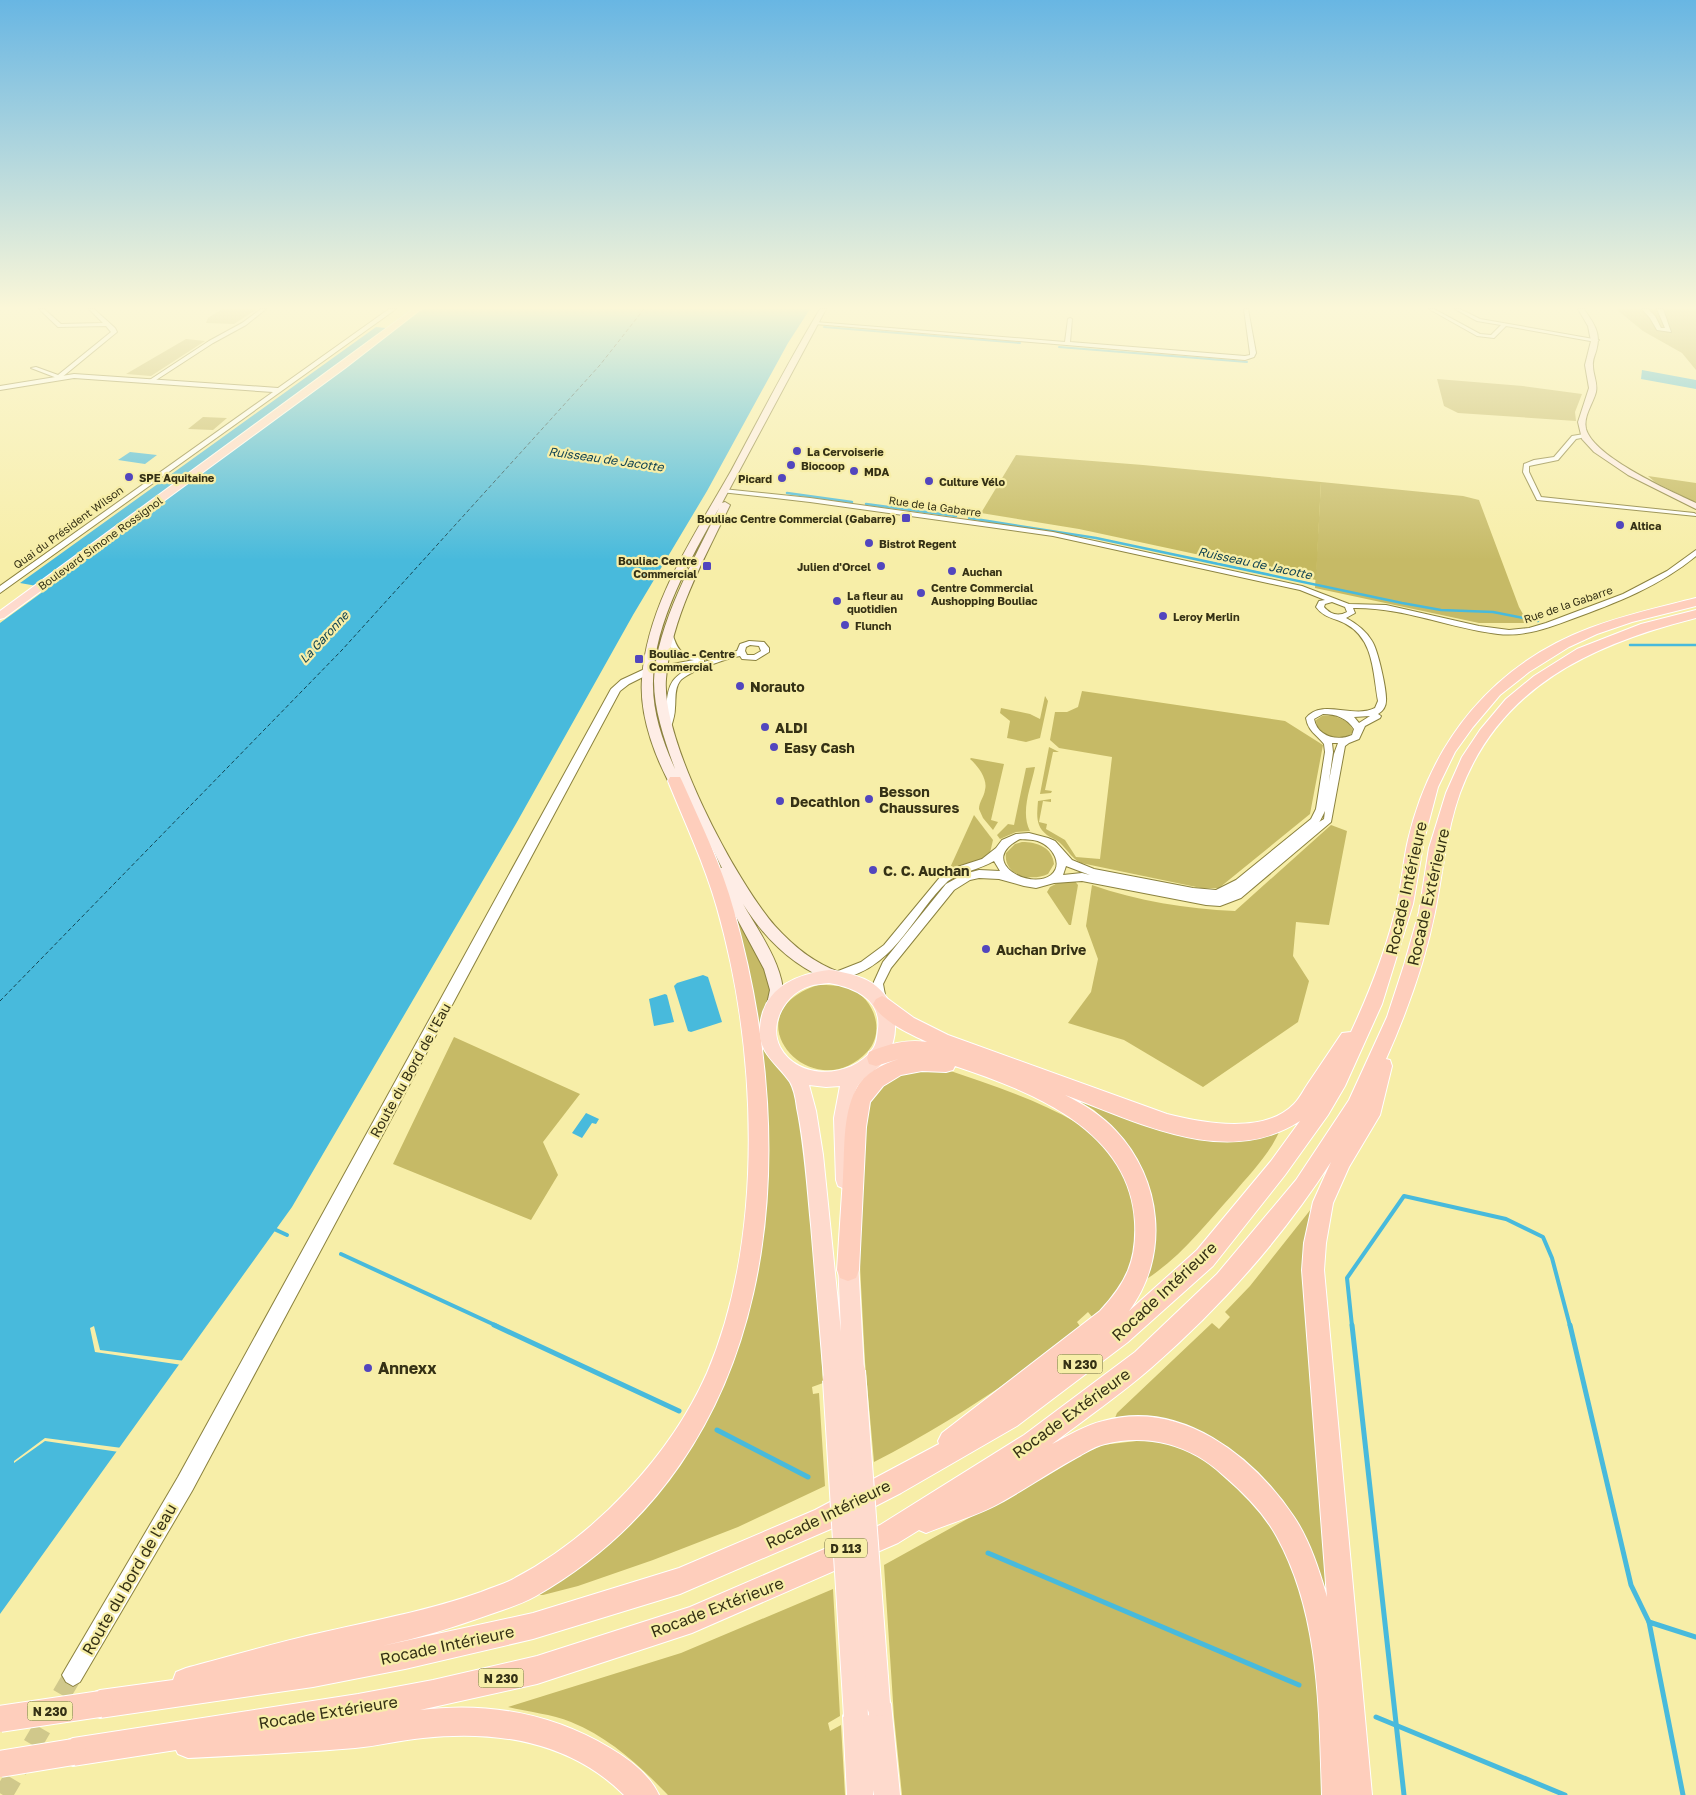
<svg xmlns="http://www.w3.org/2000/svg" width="1696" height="1795" viewBox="0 0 1696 1795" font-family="'Golos Text',sans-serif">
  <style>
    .green { fill: #c6ba66 }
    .forest { fill: #c4b85f }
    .water { fill: #48badc }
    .pier { fill: #f7eea8 }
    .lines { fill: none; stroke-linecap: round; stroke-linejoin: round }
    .stream-far3 { stroke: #48badc; stroke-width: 2 }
    .stream-far2 { stroke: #48badc; stroke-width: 2.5 }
    .stream-far1 { stroke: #48badc; stroke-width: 4 }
    .stream { stroke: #48badc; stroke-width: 5 }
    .ferry { stroke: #134452; stroke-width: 1; stroke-dasharray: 4 2.5; stroke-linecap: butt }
    .tertiary-tunnel { stroke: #d0c88b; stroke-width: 19; stroke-dasharray: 19 10; stroke-linecap: butt }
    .minor-casing { stroke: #8b823f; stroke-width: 2 }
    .tertiary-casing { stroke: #8b823f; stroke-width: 2 }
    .secondary-casing { stroke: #8b823f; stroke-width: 2 }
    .primary-casing { stroke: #fff; stroke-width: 2 }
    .trunk-casing { stroke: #fff; stroke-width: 2 }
    .minor { fill: #fff; fill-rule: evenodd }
    .tertiary { fill: #fff; fill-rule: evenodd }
    .secondary { fill: #feede6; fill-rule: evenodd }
    .primary { fill: #fedacd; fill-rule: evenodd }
    .trunk { fill: #fecebc; fill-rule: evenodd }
    .primary-bridge-casing { stroke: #fff; stroke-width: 26; stroke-linecap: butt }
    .trunk-bridge-casing { stroke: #fff; stroke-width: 28; stroke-linecap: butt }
    .primary-bridge { stroke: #fedacd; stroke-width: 24 }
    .trunk-bridge { stroke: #fecebc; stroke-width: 26 }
    .poi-dot { fill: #5246be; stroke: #f7eea8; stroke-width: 2 }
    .labels { text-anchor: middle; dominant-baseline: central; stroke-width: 4.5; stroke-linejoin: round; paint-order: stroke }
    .far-poi-label { font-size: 11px; font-weight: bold; fill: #353115; stroke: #f7eea8; text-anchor: start }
    .far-street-label { font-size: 11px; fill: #353115; stroke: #f7eea8 }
    .far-water-label { font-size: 12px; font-style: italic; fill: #134452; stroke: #f7eea8 }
    .shield { fill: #f7eea8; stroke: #6f6a41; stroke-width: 1 }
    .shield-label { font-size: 12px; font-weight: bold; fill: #353115 }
    .poi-label { font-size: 14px; font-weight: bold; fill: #353115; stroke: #f7eea8; text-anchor: start }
    .street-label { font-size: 14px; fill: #353115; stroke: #f7eea8 }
    .near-street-label { font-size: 16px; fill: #353115; stroke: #f7eea8 }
    .near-poi-label { font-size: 16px; font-weight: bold; fill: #353115; stroke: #f7eea8; text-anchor: start }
  </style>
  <rect width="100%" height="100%" fill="#f7eea8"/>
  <g class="green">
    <path d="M186,339L205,341L151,376L126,374Z"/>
    <path d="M1437,379L1523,386L1582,394L1575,412L1576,421L1458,413L1444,406Z"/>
    <path d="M203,417L227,418L213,430L188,429Z"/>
    <path d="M1321,482L1463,496L1479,500L1519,607L1528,623H1479L1315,588Z"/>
    <path d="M1082,691L1285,721L1323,745L1310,814L1219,888H1201L1081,863C1071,858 1068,850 1060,843C1056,839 1051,838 1047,835C1035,826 1037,814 1038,801L1051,799V802L1043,801L1039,822L1047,824L1046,829L1065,840L1076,857L1100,859L1112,757L1059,748L1050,740L1055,712H1067L1078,707Z"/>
    <path d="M1045,696L1048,701L1040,738L1026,742L1007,738L1010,721L1000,713L1001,708L1030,714L1040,719Z"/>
    <path d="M1332,715L1348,722L1353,730L1352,733C1341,743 1316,736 1316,720L1322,716Z"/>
    <path d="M1049,747L1059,752H1053L1045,790L1052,791L1051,793L1040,794Z"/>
    <path d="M971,758L1004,764L991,820L998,822L993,830L983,818L979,809C979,802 984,797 985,790C988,779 978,766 970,759Z"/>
    <path d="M1035,767C1031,787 1020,812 1030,831L1016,832L1000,839L997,835L1008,824L1014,825L1026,768Z"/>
    <path d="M974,815L993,840L989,857L949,870Z"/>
    <path d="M1331,825L1347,831L1329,925L1296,922L1293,956L1309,981L1298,1022L1203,1087L1124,1040L1068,1023L1091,992L1098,959L1086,926L1092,885C1138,901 1186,909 1235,911Z"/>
    <path d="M1022,842C1037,842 1052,847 1054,864L1048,874C1031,882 1003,876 1006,853L1015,844Z"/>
    <path d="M1065,879L1074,880L1078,885L1071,925H1069L1047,892L1050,887Z"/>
    <path d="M732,908C741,923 771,972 772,987C772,1004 755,1015 760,1038C765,1063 784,1068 794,1087L806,1159L817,1277L823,1383L812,1387L813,1394L819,1393L825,1486L738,1527L653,1560L578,1586L543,1595H528L566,1572L724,1378L743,1324L755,1268L763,1185Z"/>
    <path d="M818,985C829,985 839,985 849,988C873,997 886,1030 868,1051C813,1111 727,1014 818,985Z"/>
    <path d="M454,1037L580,1094L543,1142L558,1175L531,1220L393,1164Z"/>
    <path d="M942,1068C987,1084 1035,1098 1077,1123C1136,1159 1154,1240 1115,1297C1110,1305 1100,1311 1093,1318L1088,1312L1077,1322L1082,1329C1016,1378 948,1424 874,1462L865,1362L860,1266L859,1165L871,1091L904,1069Z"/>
    <path d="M1070,1096L1257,1137L1279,1132C1269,1155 1249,1175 1233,1194C1206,1224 1180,1258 1145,1280L1152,1254L1113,1128L1094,1110Z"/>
    <path d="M1315,1204L1338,1681L1290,1516L1141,1417L1115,1418L1117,1413L1212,1323L1219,1329L1230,1317L1225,1312L1250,1286Z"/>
    <path d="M1145,1440C1156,1442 1168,1442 1179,1446C1209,1457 1236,1480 1256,1505C1320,1587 1319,1695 1322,1795H902L894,1717L884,1565L969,1518L1062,1464L1102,1445Z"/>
    <path d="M833,1589L840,1716L828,1723L830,1731L841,1725L845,1795H668C639,1765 610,1738 571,1722C552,1714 528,1712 508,1707L681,1653Z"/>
  </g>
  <g class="forest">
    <path d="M222,309H257L234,324L206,323L208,318Z"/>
    <path d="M1616,309H1696V370L1682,353L1643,331Z"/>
    <path d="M1016,455L1143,465L1321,482L1316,580L1079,529L981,513Z"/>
    <path d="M1648,476L1696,483V503L1655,482Z"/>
  </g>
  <g class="water">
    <path d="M411,309H810L788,343L707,491L633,615L517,822L292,1207L0,1614V623L48,588L20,583L376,327L386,328Z"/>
    <path d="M1642,370L1696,380V389L1641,379Z"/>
    <path d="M130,452L157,455L145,464L118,460Z"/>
    <path d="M703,975L708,977L722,1022L691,1032L688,1031L674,986L677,983Z"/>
    <path d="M665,994L667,995L674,1022L654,1026L649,999Z"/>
    <path d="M586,1113L599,1119L596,1124L592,1123L582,1138L572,1133Z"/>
  </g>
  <g class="pier">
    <path d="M94,1326L100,1350L185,1361L182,1365L95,1352L90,1328Z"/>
    <path d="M45,1438L122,1448L119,1452L45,1441L14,1463V1461Z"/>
  </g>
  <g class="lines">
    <g class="stream-far3">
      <path d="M824,327L1020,343"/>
      <path d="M1059,347L1247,362"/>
    </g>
    <g class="stream-far2">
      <path d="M787,493L852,502"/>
      <path d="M866,504L956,516"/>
      <path d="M969,518L1096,538L1402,603L1441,610L1493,612L1538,621"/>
      <path d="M1630,645H1696"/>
    </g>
    <g class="stream-far1">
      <path d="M274,1229L287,1235"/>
      <path d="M341,1254L497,1326"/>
      <path d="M1352,1326L1347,1278L1404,1196L1506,1219L1543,1237L1552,1258L1570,1326"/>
    </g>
    <g class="stream">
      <path d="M494,1325L679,1411"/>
      <path d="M1352,1325L1404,1795"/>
      <path d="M1570,1325L1631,1585L1649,1622"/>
      <path d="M717,1430L808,1477"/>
      <path d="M988,1553L1299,1685"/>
      <path d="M1376,1717L1565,1795"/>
      <path d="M1683,1795L1649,1622L1696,1637"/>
    </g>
    <path class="ferry" d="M0,1001L342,650L600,365L644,309"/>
    <path class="tertiary-tunnel" d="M3,1795L73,1675"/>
    <defs>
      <g id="minor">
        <path d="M39,309H44L61,324L103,323L89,309H94L115,328L117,332L61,378H57L31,368L36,367L58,375L111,332L106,326L58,327Z"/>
        <path d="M261,309H266L246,325L213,343L153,382L148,381L209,341L242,323Z"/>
        <path d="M1244,309H1248L1256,353L1254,357L1245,360L815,324L813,323L815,322L1065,342L1068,319L1070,318L1072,319L1070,342L1245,356L1250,355V353Z"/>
        <path d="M1429,309H1434L1480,334L1491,335L1501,325L1477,321L1455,309H1460L1480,319L1599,340L1596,342L1506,326L1494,338L1477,336Z"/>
        <path d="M1584,434L1587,436L1586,437L1576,439L1558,460L1529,466V472L1541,497L1694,513L1696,514V516L1537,500L1523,472L1524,464L1534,460L1554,457L1572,436Z"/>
        <path d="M723,489L810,498L1053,532L1302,586L1349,604L1386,605L1479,626L1509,630L1529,628L1546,623L1623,594L1667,571L1696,550V556C1660,586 1616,603 1572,619C1548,628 1524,637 1498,634C1449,628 1403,607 1353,608L1355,613L1346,618C1357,624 1366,631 1372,641C1378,650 1387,691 1386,701C1386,706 1383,711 1378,714L1381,716L1380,718L1365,726L1359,739L1349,743L1345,746L1331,822L1241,898L1220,906L1206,905L1082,881L1054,883L1036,888L1024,886L999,879L979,878L970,880L954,890L891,968L883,984L886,1000L885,1003L881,1005L877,1003L873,984L883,962L946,884L964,874L979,870L1000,871L994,861C979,870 962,871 948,881C914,913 897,963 848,977C843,979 839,981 833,979L832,976L833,973L861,962L884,945L941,876L951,869L982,859L996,848L1002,840L1016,834L1029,833L1048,838L1055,841L1072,860L1094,869L1193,888L1216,890L1236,880L1311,819L1316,809L1325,752L1324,744C1316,734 1308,731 1306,718C1322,698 1353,719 1375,708L1378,701C1373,673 1374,639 1346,624C1335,618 1324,618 1316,607L1319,601L1325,600L1300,590L1053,536L810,502L721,492L720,491ZM1332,602L1345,607L1347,612C1338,617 1330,614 1324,607L1325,604ZM1323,714C1336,714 1347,718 1354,729L1352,735C1337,742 1317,736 1314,719ZM1370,716L1359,723L1354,717ZM1332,743H1338L1334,754L1329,781L1333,752ZM1325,811L1324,819L1319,822L1320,821ZM1020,839C1027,840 1034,839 1040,842C1052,847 1064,864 1051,875C1030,891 976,861 1020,839ZM1066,866L1090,875L1082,873L1063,875Z"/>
        <path d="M666,634H672C675,640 676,647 682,652C691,659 726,654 737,651L740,644L749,641L764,642L769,648V652L756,660L742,659L740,656C728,658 687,672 680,681C674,689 676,700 675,708C675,714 673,721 671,727L667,730L663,727C671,690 660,679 702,663L651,672V668L694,660C677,659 671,651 665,636ZM750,645L759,646L761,651L754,655H747L745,651L746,647ZM704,659H714L704,662Z"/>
      </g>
      <g id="tertiary">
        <path d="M389,309H396L0,593V586L273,392L74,378L0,390V386L74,374L278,388Z"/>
        <path d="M1642,309H1648L1655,316L1661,328H1665L1657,309H1663L1671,332L1657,330L1650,318Z"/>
        <path d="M649,667L654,670L653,672L629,684L620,691L192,1491L80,1682L73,1686L66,1682L62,1675L66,1668L178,1477L611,689L621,680Z"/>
      </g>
      <g id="secondary">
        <path d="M820,309H826L722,503L725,502L730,505C704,560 671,617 666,679C661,740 735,880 775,926C793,946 814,963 839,972L841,976L839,980L834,982C794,968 765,939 743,904C757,929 794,979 780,1009L775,1010L770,1009L767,1004L770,990L764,969L712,872L714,868H722L686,796L681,798L677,797C657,763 639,718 642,679C647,603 695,535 731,471C760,417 788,362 820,309ZM719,508C695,558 656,625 654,681C654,711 665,741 675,769C663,742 652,712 653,681C654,622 691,558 719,508Z"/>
        <path d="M1578,309H1584C1592,321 1601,332 1597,347C1596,354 1592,359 1593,366C1593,375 1598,383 1596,392C1593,404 1583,416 1586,429C1594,457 1670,491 1696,503V509L1628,475L1594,452L1582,439L1578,422L1589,388L1585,365L1591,341L1588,326Z"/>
      </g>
      <g id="primary">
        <path d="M413,309H421L345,368L4,618L0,619V611Z"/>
        <path d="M829,970C844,972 859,975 872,983C898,1000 901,1034 886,1058C878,1072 860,1076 855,1092C847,1119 853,1152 854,1180L852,1186L845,1189L838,1186L836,1180L834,1118L840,1086L826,1087L809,1085L816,1111L823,1155L841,1332L838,1261L841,1254L848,1251L855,1254L858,1261L864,1371L861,1379L853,1382L846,1379L843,1388L835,1391L827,1388L824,1380C820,1328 815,1276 811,1225C807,1186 805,1146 797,1108C796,1099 794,1089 790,1082C775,1060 755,1053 761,1020C767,986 798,974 829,970ZM829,983C853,987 882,999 878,1029C877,1037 877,1044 872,1050C851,1078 798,1081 780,1047C768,1023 786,993 810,986C815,984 822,984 829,983Z"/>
        <path d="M878,1691L887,1695L891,1704L900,1795H874L873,1790V1795H847L843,1716L847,1707L856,1703L866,1708L869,1695Z"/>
      </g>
      <g id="trunk">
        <path d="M1696,598V606L1632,622L1597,634L1569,647L1529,672L1500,695L1473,727L1455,752L1438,787L1424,840L1413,904L1382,1004L1345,1086L1328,1115L1285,1175L1213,1266L1128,1342L1017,1426L901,1493L833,1528L680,1594L533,1639L405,1669L313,1687L100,1718L90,1714L86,1704L90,1694L100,1690L173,1680L176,1672L186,1668C232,1656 278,1642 324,1632C377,1620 430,1610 481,1592C492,1587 505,1584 515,1578C595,1536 671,1455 707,1373C765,1237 757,1048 717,908C705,865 685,823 668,781L670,777H680L682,781C701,824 722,866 734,911C804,1159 781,1455 536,1596C522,1604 506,1609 491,1614C455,1627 419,1638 382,1646L533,1613L679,1568L815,1510L939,1444L938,1441L942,1433L1100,1311C1126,1283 1137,1261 1135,1222C1130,1129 1030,1091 955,1066L953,1070L946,1072L922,1071L901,1075L883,1086L870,1102L866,1127L859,1270L856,1278L848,1281L840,1278L837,1270C839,1239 841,1209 843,1178C845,1147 842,1111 859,1084C870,1069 888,1062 905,1057L876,1066L869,1064L867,1058L869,1052C889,1044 906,1039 927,1042C910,1034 881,1021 873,1004L876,999L882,996L888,999L914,1018L948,1035L1167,1114C1203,1123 1264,1135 1294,1104C1300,1098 1304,1089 1309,1082C1320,1066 1331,1049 1342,1033L1351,1032C1370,991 1387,948 1397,904C1402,883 1403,861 1408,840C1431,741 1494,664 1590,628C1624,615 1660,607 1696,598ZM1065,1095C1138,1122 1226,1169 1300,1121L1271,1161L1197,1250L1129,1311C1170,1256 1162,1179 1115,1130C1101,1115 1083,1104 1065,1095Z"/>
        <path d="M1696,610V618C1593,644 1499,686 1460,793C1446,832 1443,872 1435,912C1425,962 1407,1012 1386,1059L1390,1060L1392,1066L1380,1115L1349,1167L1333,1203L1326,1243L1324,1270L1372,1795H1322C1319,1709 1320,1615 1277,1537C1264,1513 1244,1493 1223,1475C1191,1445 1148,1433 1105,1444C1096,1446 1088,1451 1081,1455C1053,1470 1027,1488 1000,1503C977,1516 950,1523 926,1533L919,1530L898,1543L692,1633L537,1684L420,1710C487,1702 552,1713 610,1748C629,1759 650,1775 659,1795H624C570,1741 495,1730 423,1738C400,1740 378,1746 355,1748C299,1753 244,1755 188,1758L178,1754L176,1750L73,1766L63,1762L59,1752L63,1742L73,1738L358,1694L433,1680L537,1656L690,1607L880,1525L1024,1435L1135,1352L1217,1274L1296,1180L1349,1100L1387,1017L1404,965L1419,912L1429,848L1446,793L1462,757L1480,730L1506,699L1534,676L1577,649L1641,624ZM1331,1162L1313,1202L1304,1243L1302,1270L1327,1597C1319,1570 1310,1541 1294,1517C1253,1456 1181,1399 1103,1421C1085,1425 1068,1436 1052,1444C1085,1419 1120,1395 1151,1368C1220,1308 1282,1238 1331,1162Z"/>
      </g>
    </defs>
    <use href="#minor" class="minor-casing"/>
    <use href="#tertiary" class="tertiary-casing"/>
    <use href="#secondary" class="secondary-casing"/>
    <use href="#primary" class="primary-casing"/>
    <use href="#trunk" class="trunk-casing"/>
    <use href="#minor" class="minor"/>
    <use href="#tertiary" class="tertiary"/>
    <use href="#secondary" class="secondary"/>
    <use href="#primary" class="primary"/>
    <use href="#trunk" class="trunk"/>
    <defs>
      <g id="primary-bridge">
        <path d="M853,1371L878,1704"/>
        <path d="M835,1380L856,1716"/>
      </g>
      <g id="trunk-bridge">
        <path d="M0,1719L100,1704"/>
        <path d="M0,1764L73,1752"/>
      </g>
    </defs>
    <use href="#primary-bridge" class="primary-bridge-casing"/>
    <use href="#trunk-bridge" class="trunk-bridge-casing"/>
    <use href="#primary-bridge" class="primary-bridge"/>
    <use href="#trunk-bridge" class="trunk-bridge"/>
  </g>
  <linearGradient id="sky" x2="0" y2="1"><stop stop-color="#68b6e3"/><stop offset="0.55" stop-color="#fbf7d8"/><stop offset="1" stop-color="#fbf7d8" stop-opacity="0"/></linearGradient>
  <rect width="1696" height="560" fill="url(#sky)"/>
  <g class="poi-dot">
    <circle cx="797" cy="451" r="5"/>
    <circle cx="791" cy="465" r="5"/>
    <circle cx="854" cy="471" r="5"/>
    <circle cx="129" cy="477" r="5"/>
    <circle cx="782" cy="478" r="5"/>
    <circle cx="929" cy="481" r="5"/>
    <rect x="901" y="513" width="10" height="10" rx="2.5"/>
    <circle cx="1620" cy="525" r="5"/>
    <circle cx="869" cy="543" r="5"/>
    <rect x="702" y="561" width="10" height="10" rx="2.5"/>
    <circle cx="881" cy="566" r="5"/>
    <circle cx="952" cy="571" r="5"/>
    <circle cx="921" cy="593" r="5"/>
    <circle cx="837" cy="601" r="5"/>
    <circle cx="1163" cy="616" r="5"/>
    <circle cx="845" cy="625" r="5"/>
    <rect x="634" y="654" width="10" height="10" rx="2.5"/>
    <circle cx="740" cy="686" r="5"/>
    <circle cx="765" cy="727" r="5"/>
    <circle cx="774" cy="747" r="5"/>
    <circle cx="869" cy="799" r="5"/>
    <circle cx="780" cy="801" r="5"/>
    <circle cx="873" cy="870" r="5"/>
    <circle cx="986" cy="949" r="5"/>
    <circle cx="368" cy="1368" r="5"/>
  </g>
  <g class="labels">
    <g class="far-poi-label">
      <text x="807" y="451">La Cervoiserie</text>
      <text x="801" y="465">Biocoop</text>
      <text x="864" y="471">MDA</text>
      <text x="139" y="477">SPE Aquitaine</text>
      <text x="772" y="478" text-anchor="end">Picard</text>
      <text x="939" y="481">Culture Vélo</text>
      <text x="896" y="518" text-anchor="end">Bouliac Centre Commercial (Gabarre)</text>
      <text x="1630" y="525">Altica</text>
      <text x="879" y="543">Bistrot Regent</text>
      <text x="697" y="560" text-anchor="end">Bouliac Centre<tspan x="697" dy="13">Commercial</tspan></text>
      <text x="871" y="566" text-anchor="end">Julien d'Orcel</text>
      <text x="962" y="571">Auchan</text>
      <text x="931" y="587">Centre Commercial<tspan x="931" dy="13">Aushopping Bouliac</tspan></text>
      <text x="847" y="595">La fleur au<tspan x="847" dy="13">quotidien</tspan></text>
      <text x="1173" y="616">Leroy Merlin</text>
      <text x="855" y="625">Flunch</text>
      <text x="649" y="653">Bouliac - Centre<tspan x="649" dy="13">Commercial</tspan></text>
    </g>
    <g class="far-street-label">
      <text transform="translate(935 506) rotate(8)">Rue de la Gabarre</text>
      <text transform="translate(68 527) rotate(-36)">Quai du Président Wilson</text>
      <text transform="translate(100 543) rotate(-36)">Boulevard Simone Rossignol</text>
      <text transform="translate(1568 604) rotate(-19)">Rue de la Gabarre</text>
    </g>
    <g class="far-water-label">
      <text transform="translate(606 459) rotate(8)">Ruisseau de Jacotte</text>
      <text transform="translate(1255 563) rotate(12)">Ruisseau de Jacotte</text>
      <text transform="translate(324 637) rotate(-47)">La Garonne</text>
    </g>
    <g class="shield">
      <rect x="1057.5" y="1354.5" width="45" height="19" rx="4"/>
      <rect x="825" y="1538.5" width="42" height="19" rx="4"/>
      <rect x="478.5" y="1668.5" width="45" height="19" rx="4"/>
      <rect x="27.5" y="1701.5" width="45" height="19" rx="4"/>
    </g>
    <g class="shield-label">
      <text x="1080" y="1364">N 230</text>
      <text x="846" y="1548">D 113</text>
      <text x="501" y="1678">N 230</text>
      <text x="50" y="1711">N 230</text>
    </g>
    <g class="poi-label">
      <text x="750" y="686">Norauto</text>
      <text x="775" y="727">ALDI</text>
      <text x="784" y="747">Easy Cash</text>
      <text x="879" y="791">Besson<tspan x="879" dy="16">Chaussures</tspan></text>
      <text x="790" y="801">Decathlon</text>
      <text x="883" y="870">C. C. Auchan</text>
      <text x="996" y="949">Auchan Drive</text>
    </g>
    <g class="street-label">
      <text transform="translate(410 1070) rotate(-61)">Route du Bord de l'Eau</text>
    </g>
    <g class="near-street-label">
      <text transform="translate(1406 888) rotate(-77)">Rocade Intérieure</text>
      <text transform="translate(1428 897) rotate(-77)">Rocade Extérieure</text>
      <text transform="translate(1164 1291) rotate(-43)">Rocade Intérieure</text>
      <text transform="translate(1071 1413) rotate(-36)">Rocade Extérieure</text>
      <text transform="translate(828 1514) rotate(-26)">Rocade Intérieure</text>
      <text transform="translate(129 1579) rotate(-60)">Route du bord de l'eau</text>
      <text transform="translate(717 1607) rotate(-21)">Rocade Extérieure</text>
      <text transform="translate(447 1645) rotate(-12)">Rocade Intérieure</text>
      <text transform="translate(328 1712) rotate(-9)">Rocade Extérieure</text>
    </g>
    <g class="near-poi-label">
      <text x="378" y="1368">Annexx</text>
    </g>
  </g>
</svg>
